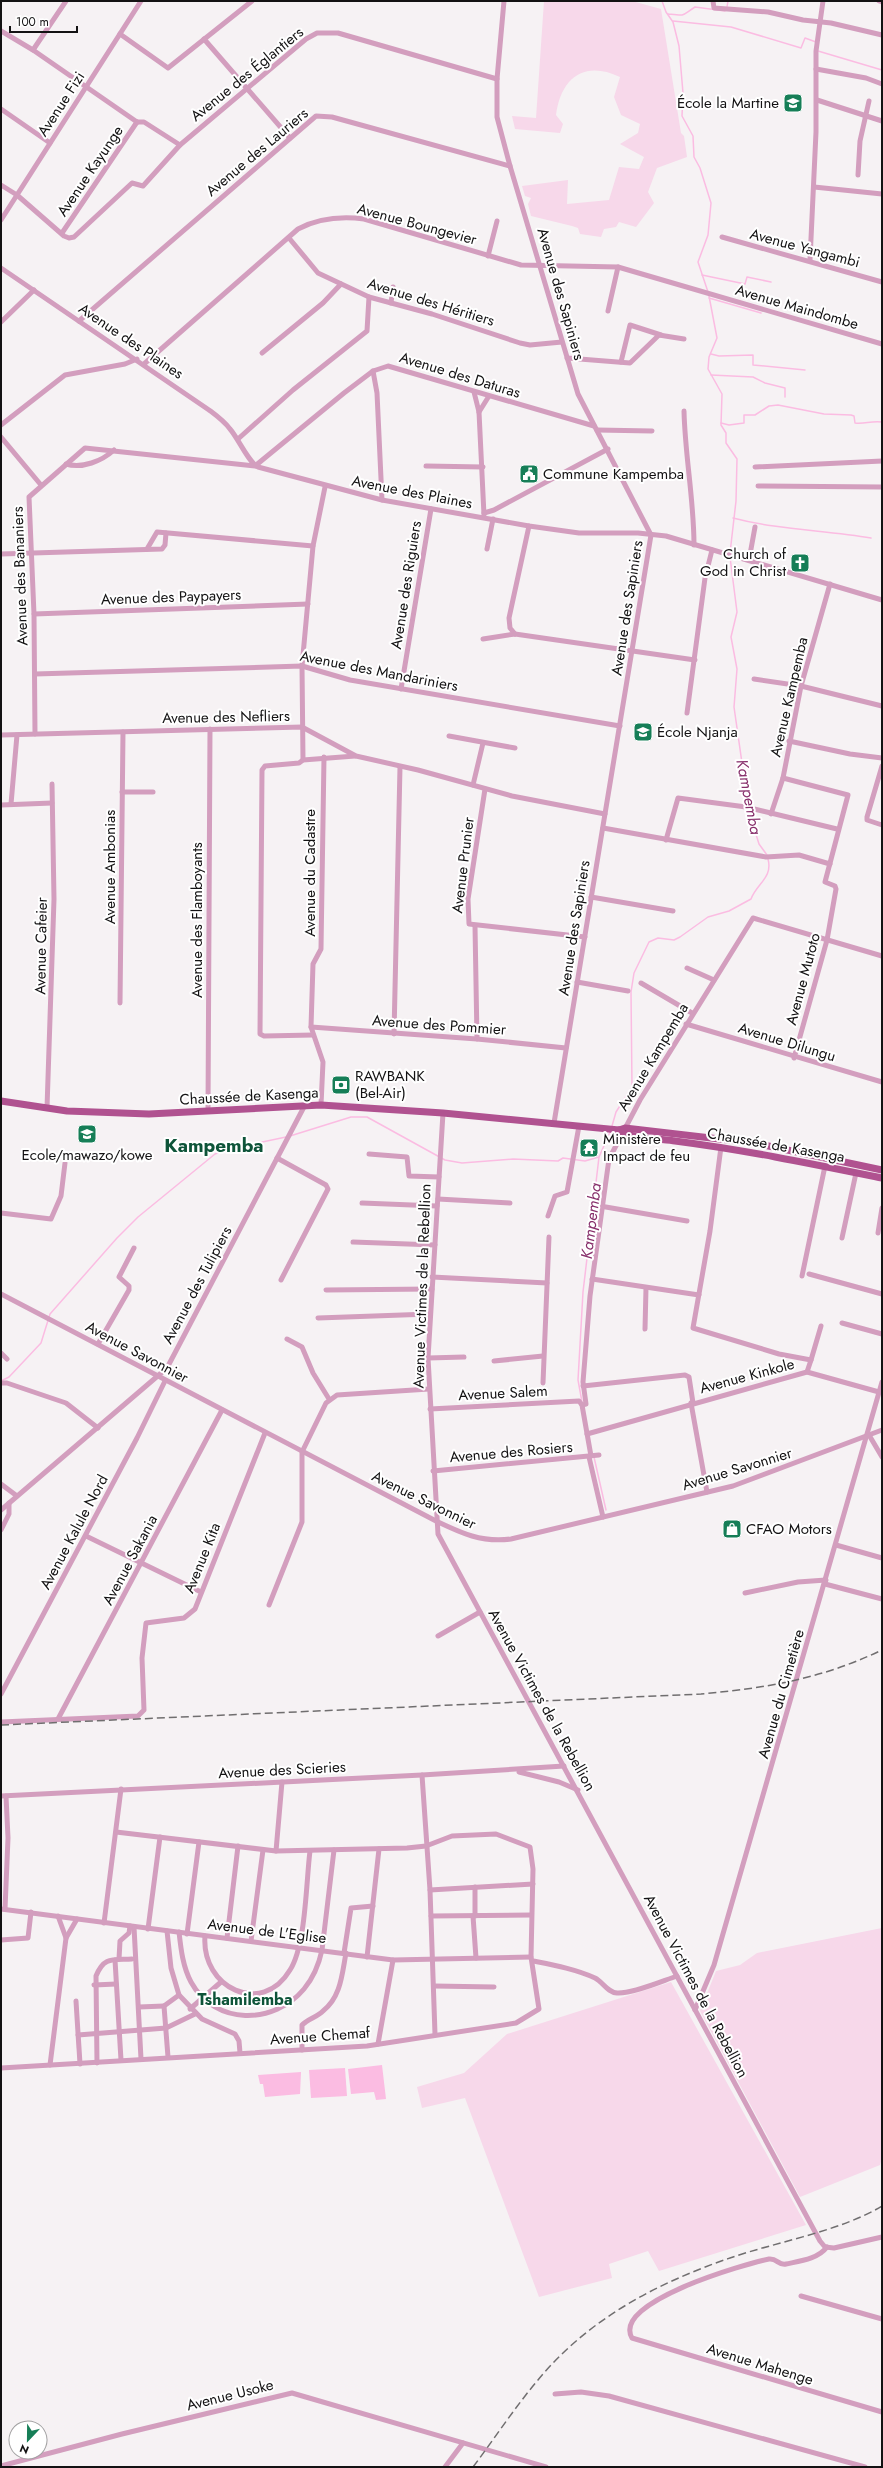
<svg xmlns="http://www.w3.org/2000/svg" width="883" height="2468" viewBox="0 0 883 2468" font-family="Jost,sans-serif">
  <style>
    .green { fill: #f7d8ea }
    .water { fill: #fbbce2 }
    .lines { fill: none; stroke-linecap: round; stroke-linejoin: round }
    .stream { stroke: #fbbce2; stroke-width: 1.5 }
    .minor { stroke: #d39ebe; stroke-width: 5 }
    .major { stroke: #b05290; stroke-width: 7 }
    .rail { stroke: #706e6f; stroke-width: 1.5; stroke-dasharray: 8 4; stroke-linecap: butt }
    .labels { text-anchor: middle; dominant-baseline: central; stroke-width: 4; stroke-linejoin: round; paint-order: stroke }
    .street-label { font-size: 15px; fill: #131213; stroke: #fff }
    .poi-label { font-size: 15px; fill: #131213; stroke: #fff; text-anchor: start }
    .water-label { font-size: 16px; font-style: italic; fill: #872f6b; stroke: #fff }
    .neighbourhood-label { font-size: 16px; font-weight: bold; fill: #0e5439; stroke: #fff }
    .district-label { font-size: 19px; font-weight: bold; fill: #0e5439; stroke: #fff }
  </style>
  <rect width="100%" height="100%" fill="#f6f2f4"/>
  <g class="green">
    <path d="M544,1H632L661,9L681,133L684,136L687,157L657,168L648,192L654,203L636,227L619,222L616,227L604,229L601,237L580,234L578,228L572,226L531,216L528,204L531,198L525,196L522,186L568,180L567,204L609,200L619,167L639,169L644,157L620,144L638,133L640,124L621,115L614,97L620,77C585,60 561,77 556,115L563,124L560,133L515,129L512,116L536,118Z"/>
    <path d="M882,1928V2158L880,2165L800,2197L700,2011L716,1971L740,1965L757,1953Z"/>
    <path d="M671,1982L806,2225L659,2271L648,2251L609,2264L612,2278L539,2297L465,2098L422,2108L417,2087L464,2073L507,2034Z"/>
  </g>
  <g class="water">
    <path d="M382,2065L386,2099L376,2100L374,2092L351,2094L348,2069Z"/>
    <path d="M345,2068L347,2096L311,2098L309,2070Z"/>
    <path d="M301,2072L300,2094L265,2097L263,2084H260L258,2075Z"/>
  </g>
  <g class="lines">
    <g class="stream">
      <path d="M662,1L666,12L673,22L679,46L683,93L682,116L693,136L694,157L700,168L711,203L708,235L698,262L708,292"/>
      <path d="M727,7L728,1"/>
      <path d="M668,14C687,16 681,16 695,7L725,11"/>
      <path d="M673,21L731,27L801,48L805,38L816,42"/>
      <path d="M818,51L882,70"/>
      <path d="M702,275L745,284L747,277L771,282"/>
      <path d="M709,296L717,338L709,357L708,369L722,394L721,425L726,433V443L737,459L736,501L730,553"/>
      <path d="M709,298L761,313"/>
      <path d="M711,354L719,356L753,355V365L805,370"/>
      <path d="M711,375L753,377L765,383L785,388V397"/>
      <path d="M721,423L729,425L744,423V415H755L769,406L778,405L824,414L851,415L854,416L855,423C866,424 869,421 882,422"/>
      <path d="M733,518C778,530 826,530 871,538"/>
      <path d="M730,557L737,612L731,637L737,669L734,707L748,805"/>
      <path d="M748,809L759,844L767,855"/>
      <path d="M612,1126L616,1112L632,1087L631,992L634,973L649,942L658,938L674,940L680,937L708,917L729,911L751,899C757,883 773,878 768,859"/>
      <path d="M290,1136L351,1117H367L445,1160L462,1163L513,1159L558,1161L563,1158L585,1161L599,1157"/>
      <path d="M1,1381L9,1377L41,1343L50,1314L117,1238L138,1217L215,1154L225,1150L286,1137"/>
      <path d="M582,1402L578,1380L583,1292L599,1157L610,1132"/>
      <path d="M594,1457L606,1510"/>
    </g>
    <g class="minor">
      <path d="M504,1L497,79V117L510,166L578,394L651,535L554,1123"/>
      <path d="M713,1L714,8L768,12L803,20L831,23L882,35"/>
      <path d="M879,1L882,2"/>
      <path d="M1,31L33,50L137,122"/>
      <path d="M120,34L168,68L252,1"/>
      <path d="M204,39L290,138"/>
      <path d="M33,50L66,1"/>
      <path d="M816,69L866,78L882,84"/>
      <path d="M817,100L882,121"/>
      <path d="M1,109L50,143"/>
      <path d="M137,122H144L180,145"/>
      <path d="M858,175L860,141L869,101"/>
      <path d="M1,185L17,195L64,236L69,238L74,237L132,183L143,186L180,145L306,39L317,33H338L497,79"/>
      <path d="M814,187L882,194"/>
      <path d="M1,220L141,1"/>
      <path d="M62,233L137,122"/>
      <path d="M722,237L882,282"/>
      <path d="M289,238L318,273L369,297L432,314L520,343L530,345L562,342"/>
      <path d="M488,256L497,221"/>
      <path d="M810,260L816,132V51L823,1"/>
      <path d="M1,268L209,410C217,416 224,421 230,429C238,438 249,463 258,467L382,500L529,526L579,533H638L666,536L882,600"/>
      <path d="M391,303L393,287"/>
      <path d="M608,311L618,267"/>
      <path d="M79,321L316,116L332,117L510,166"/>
      <path d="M1,322L34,290"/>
      <path d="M262,353L323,303L341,284"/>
      <path d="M567,358L630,363L659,335L684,339"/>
      <path d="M621,362L630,325L661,335"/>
      <path d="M144,364L298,229C319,218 340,216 364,219L521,265L618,267L882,344"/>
      <path d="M373,371L377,393L382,500"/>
      <path d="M474,392L479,412L484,515"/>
      <path d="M684,411C685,456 694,500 694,545"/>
      <path d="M479,412L489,396"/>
      <path d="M1,425L65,375L125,364L137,359"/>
      <path d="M597,430L652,431"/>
      <path d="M1,437L41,485"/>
      <path d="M238,439L293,390L367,331L369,297"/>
      <path d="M66,464C82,469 102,461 114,450"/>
      <path d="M426,466L483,467"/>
      <path d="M755,467L882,461"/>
      <path d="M758,486L882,487"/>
      <path d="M484,513L494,510L608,449"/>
      <path d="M147,549L157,532L313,546"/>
      <path d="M487,549L493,519"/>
      <path d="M1,554L162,549L165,545L166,533"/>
      <path d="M749,560L755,527"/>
      <path d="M34,614L308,604"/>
      <path d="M515,634L510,628L509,618L529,526"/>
      <path d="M483,639L515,634L695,660"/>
      <path d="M35,674L302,666L350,680L620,726"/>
      <path d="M754,679L801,686L882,706"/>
      <path d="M401,689L431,509"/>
      <path d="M687,713L705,578L712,550"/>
      <path d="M35,734L34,614L29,497L85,448L255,466L344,393L373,371L388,366L594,426"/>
      <path d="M1,735L302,727L356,756L418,770L512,796L605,814"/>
      <path d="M449,736L515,748"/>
      <path d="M789,741L850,754L882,758"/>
      <path d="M303,760L302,666L313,546L325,487"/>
      <path d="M882,766L867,817V820L882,825"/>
      <path d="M783,778L848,795L825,882L835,886L836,889L827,940L794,1058"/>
      <path d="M473,785L483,743"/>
      <path d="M485,789L468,899L469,924L585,937"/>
      <path d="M122,792H153"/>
      <path d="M11,804L17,735"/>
      <path d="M1,805L52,803"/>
      <path d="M771,814L783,778L801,686L830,584"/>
      <path d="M603,828L766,857L799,855L830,864"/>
      <path d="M666,840L678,798L746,807L837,829"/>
      <path d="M591,897L673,911"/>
      <path d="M475,926L477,1039"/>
      <path d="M687,968L714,980"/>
      <path d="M577,982L628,991"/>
      <path d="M641,983L692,1013"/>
      <path d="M120,1003L123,732"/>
      <path d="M686,1024L882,1082"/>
      <path d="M311,1027L477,1039L566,1048"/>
      <path d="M394,1034L400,767"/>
      <path d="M313,1035L264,1036L260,1034L262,770L265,766L299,763L303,760L355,756"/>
      <path d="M321,1105L323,1062L311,1027L313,964L321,949L324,757"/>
      <path d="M47,1108L54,899L52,784"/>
      <path d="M208,1111L210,729"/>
      <path d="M443,1113L428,1358L438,1534L820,2241L825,2247L834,2248L882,2237"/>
      <path d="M721,1147L710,1231L693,1328L779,1354L811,1360L807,1372"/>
      <path d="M369,1154L407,1157L409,1176L439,1177"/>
      <path d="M277,1158L326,1185L328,1189L281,1280"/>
      <path d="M438,1199L510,1203"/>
      <path d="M362,1203L437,1206"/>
      <path d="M600,1206L687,1221"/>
      <path d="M1,1213L51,1219L61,1196L65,1163"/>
      <path d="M548,1216L555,1196L567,1192L579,1126"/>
      <path d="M878,1233L882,1208"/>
      <path d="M842,1238L856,1173"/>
      <path d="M353,1242L435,1245"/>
      <path d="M809,1274L882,1294"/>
      <path d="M802,1276L825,1166"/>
      <path d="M432,1277L547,1283"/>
      <path d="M592,1279L699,1295"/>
      <path d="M326,1290L432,1289"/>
      <path d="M1,1294L436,1521C461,1533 482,1543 511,1539L733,1486L882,1430"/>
      <path d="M318,1318L430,1314"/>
      <path d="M842,1323L882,1334"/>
      <path d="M645,1329L646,1288"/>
      <path d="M287,1339L302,1347L313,1373L329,1399"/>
      <path d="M98,1344L129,1290V1286L119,1277L134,1248"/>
      <path d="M1,1353L7,1359"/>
      <path d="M428,1358L464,1357"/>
      <path d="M811,1360L821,1326"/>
      <path d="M494,1361L543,1356"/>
      <path d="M1,1383H7L66,1403L98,1428"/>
      <path d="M543,1383L549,1237"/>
      <path d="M583,1386L685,1375L689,1377L693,1403"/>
      <path d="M691,1403L707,1492"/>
      <path d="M582,1405L586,1404L583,1382L590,1296L609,1159L640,1100L753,918L882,956"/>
      <path d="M430,1409L579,1401L582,1405L591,1456"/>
      <path d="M587,1434L807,1372L879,1392"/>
      <path d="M869,1435L882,1457"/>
      <path d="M589,1457L603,1517"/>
      <path d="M433,1471L599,1455"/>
      <path d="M1,1484L17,1496"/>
      <path d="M1,1510L167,1368L305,1105"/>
      <path d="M1,1530L9,1514V1503"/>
      <path d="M86,1536L201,1592"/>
      <path d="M836,1545L882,1558"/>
      <path d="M825,1584L882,1599"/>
      <path d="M745,1593L798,1582L826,1580"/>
      <path d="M269,1605L302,1522V1452L326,1403L337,1395L429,1389"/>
      <path d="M438,1636L480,1612"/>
      <path d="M1,1694L137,1438L165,1381"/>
      <path d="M58,1719L222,1410"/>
      <path d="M1,1722L138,1716L144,1710L142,1658L146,1623L184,1618L195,1609L265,1433"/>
      <path d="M519,1772L559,1782L578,1790"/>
      <path d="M422,1775L430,1890L435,2034"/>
      <path d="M1,1796L422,1775L564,1766"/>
      <path d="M276,1851L282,1782"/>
      <path d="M475,1887V1916"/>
      <path d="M430,1890L533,1884"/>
      <path d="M1,1909L393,1960L531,1957"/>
      <path d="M5,1909L8,1838L6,1796"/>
      <path d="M58,1916L66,1938"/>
      <path d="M431,1916L531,1915"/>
      <path d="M473,1916L476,1958"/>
      <path d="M104,1923L121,1789"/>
      <path d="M134,1927L141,2059"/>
      <path d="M148,1929L160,1837"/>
      <path d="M167,1931L171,1968L179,1995L202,2019L235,2034L239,2041L240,2053"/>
      <path d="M179,1932C181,1950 183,1967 191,1982C215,2026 274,2025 304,1989C314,1977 319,1964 322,1950L334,1850"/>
      <path d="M187,1934L199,1842"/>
      <path d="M205,1936C201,1988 262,2017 290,1970C306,1945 306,1882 310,1851"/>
      <path d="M227,1938L238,1846"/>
      <path d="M1,1940L28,1938L31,1912"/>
      <path d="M251,1941L263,1850"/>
      <path d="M344,1953L351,1908L373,1906"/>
      <path d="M367,1957L379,1849"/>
      <path d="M119,1959L120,1941L129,1933L130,1926"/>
      <path d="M115,1960L121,2060"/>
      <path d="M533,1961C553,1965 575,1969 595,1978C603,1982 607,1992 617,1993C632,1994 662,1981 677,1976"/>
      <path d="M94,1985L116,1984"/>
      <path d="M434,1986L494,1987"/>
      <path d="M76,2001L80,2064"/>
      <path d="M139,2007L164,2006"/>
      <path d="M190,2009L221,1982"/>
      <path d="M695,2010L714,1965L882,1382"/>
      <path d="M78,2035L166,2028L195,2014"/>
      <path d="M378,2044L393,1960"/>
      <path d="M302,2050V2025C308,2019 317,2017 323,2011C341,1997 342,1974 346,1953"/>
      <path d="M168,2057L164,2006L179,1995"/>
      <path d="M97,2063L96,1976C104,1956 113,1960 132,1959"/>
      <path d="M50,2065L66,1938L77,1919"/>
      <path d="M1,2068L367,2046L516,2023L539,2009L531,1957L533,1869L530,1847L496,1834L452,1836L426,1846L407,1848L276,1851L116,1832"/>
      <path d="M827,2247C818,2259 800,2261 786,2264C779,2266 777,2258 769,2259C745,2264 611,2302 632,2338L882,2412"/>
      <path d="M801,2296L882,2319"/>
      <path d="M555,2394L581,2392L609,2396L865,2467"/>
      <path d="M1,2466L122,2434L292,2393L546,2467"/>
      <path d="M445,2467L463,2443"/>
    </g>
    <g class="major">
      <path d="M1,1101L67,1111L149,1114L321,1105L443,1113L619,1130L625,1128L754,1143L882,1170"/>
      <path d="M619,1130C626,1138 663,1139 675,1141C745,1150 813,1164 882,1178"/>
    </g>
    <g class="rail">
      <path d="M1,1725L701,1694C767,1688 821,1679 882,1650"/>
      <path d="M473,2467C495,2438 515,2407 538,2380C588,2319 657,2283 730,2258C776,2242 841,2231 882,2206"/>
    </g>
  </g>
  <defs>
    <symbol id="school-square" viewBox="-11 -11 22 22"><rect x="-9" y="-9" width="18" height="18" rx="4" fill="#167e57" stroke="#fff"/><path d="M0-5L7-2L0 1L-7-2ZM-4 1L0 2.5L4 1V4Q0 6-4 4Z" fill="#fff"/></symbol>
    <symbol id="civic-square" viewBox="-11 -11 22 22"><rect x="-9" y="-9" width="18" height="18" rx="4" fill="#167e57" stroke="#fff"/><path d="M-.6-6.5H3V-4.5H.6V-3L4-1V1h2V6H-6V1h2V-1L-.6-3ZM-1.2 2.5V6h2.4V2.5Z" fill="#fff"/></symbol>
    <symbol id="church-square" viewBox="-11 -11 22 22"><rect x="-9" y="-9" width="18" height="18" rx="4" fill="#167e57" stroke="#fff"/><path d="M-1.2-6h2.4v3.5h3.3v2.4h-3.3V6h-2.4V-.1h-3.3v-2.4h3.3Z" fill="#fff"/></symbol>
    <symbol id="bank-square" viewBox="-11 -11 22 22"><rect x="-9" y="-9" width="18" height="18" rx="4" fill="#167e57" stroke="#fff"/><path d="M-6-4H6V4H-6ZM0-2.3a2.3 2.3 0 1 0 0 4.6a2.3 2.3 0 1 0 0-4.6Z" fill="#fff"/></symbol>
    <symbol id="temple-square" viewBox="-11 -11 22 22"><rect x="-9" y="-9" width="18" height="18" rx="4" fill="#167e57" stroke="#fff"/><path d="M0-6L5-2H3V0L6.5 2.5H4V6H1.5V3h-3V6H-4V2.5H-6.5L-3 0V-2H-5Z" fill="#fff"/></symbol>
    <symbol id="shop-square" viewBox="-11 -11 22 22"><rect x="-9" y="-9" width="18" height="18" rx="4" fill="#167e57" stroke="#fff"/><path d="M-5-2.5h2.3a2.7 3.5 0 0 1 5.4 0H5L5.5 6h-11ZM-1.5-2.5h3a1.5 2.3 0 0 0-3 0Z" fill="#fff"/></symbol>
  </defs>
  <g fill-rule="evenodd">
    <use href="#school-square" x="782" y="92" width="22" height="22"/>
    <use href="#civic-square" x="518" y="463" width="22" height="22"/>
    <use href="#church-square" x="789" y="552" width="22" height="22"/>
    <use href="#school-square" x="632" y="721" width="22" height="22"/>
    <use href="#bank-square" x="330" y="1074" width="22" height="22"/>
    <use href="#school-square" x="76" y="1123" width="22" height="22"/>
    <use href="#temple-square" x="578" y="1137" width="22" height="22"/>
    <use href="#shop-square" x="721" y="1518" width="22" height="22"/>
  </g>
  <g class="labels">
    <g class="street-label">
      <text transform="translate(247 74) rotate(-39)">Avenue des Églantiers</text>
      <text transform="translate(61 104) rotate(-57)">Avenue Fizi</text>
      <text transform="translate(257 152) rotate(-40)">Avenue des Lauriers</text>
      <text transform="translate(90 171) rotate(-56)">Avenue Kayunge</text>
      <text transform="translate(417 224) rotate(15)">Avenue Boungevier</text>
      <text transform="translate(805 248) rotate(15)">Avenue Yangambi</text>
      <text transform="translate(561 294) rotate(74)">Avenue des Sapiniers</text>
      <text transform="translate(431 302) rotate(17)">Avenue des Héritiers</text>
      <text transform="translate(797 307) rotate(16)">Avenue Maindombe</text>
      <text transform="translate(131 341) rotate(34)">Avenue des Plaines</text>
      <text transform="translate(460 375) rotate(17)">Avenue des Daturas</text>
      <text transform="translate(412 492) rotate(11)">Avenue des Plaines</text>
      <text transform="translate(20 576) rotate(-92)">Avenue des Bananiers</text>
      <text transform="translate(406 585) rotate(-81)">Avenue des Riguiers</text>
      <text transform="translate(171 597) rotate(-2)">Avenue des Paypayers</text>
      <text transform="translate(627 608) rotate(-81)">Avenue des Sapiniers</text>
      <text transform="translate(379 671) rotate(11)">Avenue des Mandariniers</text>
      <text transform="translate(789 697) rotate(-77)">Avenue Kampemba</text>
      <text transform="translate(226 717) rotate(-1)">Avenue des Nefliers</text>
      <text transform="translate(463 865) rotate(-83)">Avenue Prunier</text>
      <text transform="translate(110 867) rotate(-90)">Avenue Ambonias</text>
      <text transform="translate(310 873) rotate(-90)">Avenue du Cadastre</text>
      <text transform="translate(197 920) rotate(-90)">Avenue des Flamboyants</text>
      <text transform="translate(574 928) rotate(-81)">Avenue des Sapiniers</text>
      <text transform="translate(41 946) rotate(-89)">Avenue Cafeier</text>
      <text transform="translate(803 979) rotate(-75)">Avenue Mutoto</text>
      <text transform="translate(439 1025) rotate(4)">Avenue des Pommier</text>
      <text transform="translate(787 1042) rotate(17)">Avenue Dilungu</text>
      <text transform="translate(653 1057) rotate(-59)">Avenue Kampemba</text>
      <text transform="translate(249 1096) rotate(-3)">Chaussée de Kasenga</text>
      <text transform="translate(776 1145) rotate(10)">Chaussée de Kasenga</text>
      <text transform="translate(197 1285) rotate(-62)">Avenue des Tulipiers</text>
      <text transform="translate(422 1286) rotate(-88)">Avenue Victimes de la Rebellion</text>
      <text transform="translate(137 1352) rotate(28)">Avenue Savonnier</text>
      <text transform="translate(747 1376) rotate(-15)">Avenue Kinkole</text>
      <text transform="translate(503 1393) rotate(-3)">Avenue Salem</text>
      <text transform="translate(511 1452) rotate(-5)">Avenue des Rosiers</text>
      <text transform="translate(737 1469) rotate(-17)">Avenue Savonnier</text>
      <text transform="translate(424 1500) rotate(26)">Avenue Savonnier</text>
      <text transform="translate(74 1532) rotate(-62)">Avenue Kalule Nord</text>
      <text transform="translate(202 1558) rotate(-68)">Avenue Kita</text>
      <text transform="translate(130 1560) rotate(-62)">Avenue Sakania</text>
      <text transform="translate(781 1694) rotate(-74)">Avenue du Cimetière</text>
      <text transform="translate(542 1700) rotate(61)">Avenue Victimes de la Rebellion</text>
      <text transform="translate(282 1770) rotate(-3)">Avenue des Scieries</text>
      <text transform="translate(267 1931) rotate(7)">Avenue de L'Eglise</text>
      <text transform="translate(696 1986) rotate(62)">Avenue Victimes de la Rebellion</text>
      <text transform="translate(320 2036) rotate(-4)">Avenue Chemaf</text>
      <text transform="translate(760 2364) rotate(17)">Avenue Mahenge</text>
      <text transform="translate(230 2395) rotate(-14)">Avenue Usoke</text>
    </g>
    <g class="poi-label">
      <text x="779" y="103" text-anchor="end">École la Martine</text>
      <text x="543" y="474">Commune Kampemba</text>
      <text x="786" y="554" text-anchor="end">Church of<tspan x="786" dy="17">God in Christ</tspan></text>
      <text x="657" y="732">École Njanja</text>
      <text x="355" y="1076">RAWBANK<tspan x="355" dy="17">(Bel-Air)</tspan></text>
      <text x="603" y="1139">Ministère<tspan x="603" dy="17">Impact de feu</tspan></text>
      <text x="87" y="1155" text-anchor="middle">Ecole/mawazo/kowe</text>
      <text x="746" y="1529">CFAO Motors</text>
    </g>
    <g class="water-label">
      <text transform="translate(749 797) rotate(79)">Kampemba</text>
      <text transform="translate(591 1221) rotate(-83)">Kampemba</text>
    </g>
    <g class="neighbourhood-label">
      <text x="245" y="1999">Tshamilemba</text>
    </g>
    <g class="district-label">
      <text x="214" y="1145">Kampemba</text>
    </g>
  </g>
  <rect width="883" height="2468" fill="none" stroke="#131213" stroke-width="4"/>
  <g transform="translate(28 2440) rotate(202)"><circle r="19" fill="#ffffff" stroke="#a1a0a1"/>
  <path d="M0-3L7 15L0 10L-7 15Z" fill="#167e57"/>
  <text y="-6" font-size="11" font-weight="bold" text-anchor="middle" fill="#131213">N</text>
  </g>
  <path d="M10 26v6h67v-6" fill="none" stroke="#131213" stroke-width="2"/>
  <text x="16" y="26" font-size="12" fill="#131213" stroke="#ffffff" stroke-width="3" paint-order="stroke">100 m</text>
</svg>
